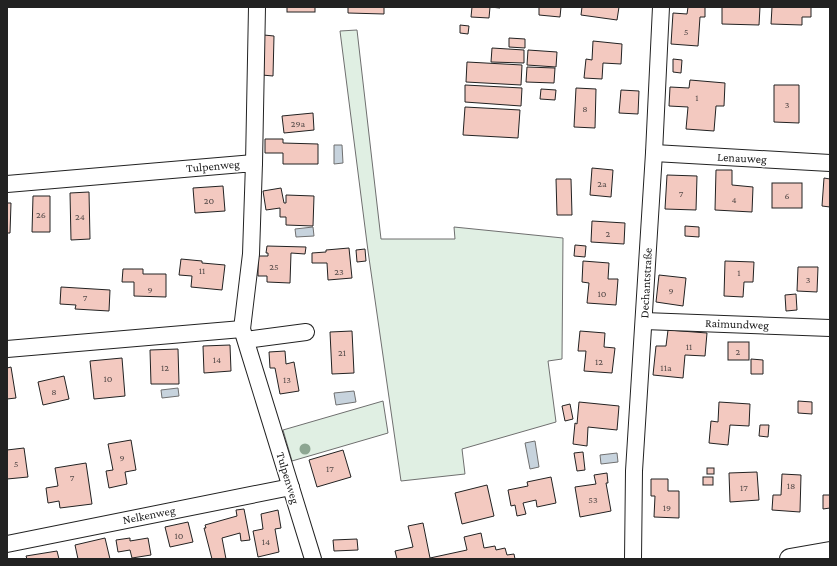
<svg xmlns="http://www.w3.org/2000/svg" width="837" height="566" viewBox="0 0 837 566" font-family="'Crimson Pro',serif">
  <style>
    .green { fill: #e0efe3; stroke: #6f6f6f }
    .water { fill: #c7d3dd; stroke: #6f6f6f }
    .building { fill: #f3c9c0; stroke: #222 }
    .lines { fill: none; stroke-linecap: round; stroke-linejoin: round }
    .minor-casing { stroke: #222; stroke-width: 18 }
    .major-casing { stroke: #222; stroke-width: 22 }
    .minor { stroke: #fff; stroke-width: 16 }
    .major { stroke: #fff; stroke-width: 20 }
    .tree { fill: #8da692 }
    .labels { text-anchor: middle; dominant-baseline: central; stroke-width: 3; stroke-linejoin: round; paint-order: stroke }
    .number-label { font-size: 10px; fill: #564c4a }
    .street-label { font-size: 12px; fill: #222; stroke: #fff }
  </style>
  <rect width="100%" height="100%" fill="#fff"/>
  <g class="green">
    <path d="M357,30L381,239H455L454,227L563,238L562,359L548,361L556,422L462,449L465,474L401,481L368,251L340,31Z"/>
    <path d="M383,401L388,433L292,461L283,430Z"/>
  </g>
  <g class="water">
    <path d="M334,145H342L343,163L334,164Z"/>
    <path d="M313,227L314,236L296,237L295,229Z"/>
    <path d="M178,388L179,396L162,398L161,390Z"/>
    <path d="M354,391L356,402L336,405L334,393Z"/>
    <path d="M535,441L539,467L530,469L525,443Z"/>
    <path d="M617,453L618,462L601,464L600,455Z"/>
  </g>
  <g class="building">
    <rect x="287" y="7" width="28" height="5"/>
    <path d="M348,7H384V14L348,13Z"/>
    <path d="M472,7H500V8L490,7L489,18L471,17Z"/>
    <path d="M539,7H561L560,17L539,15Z"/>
    <path d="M582,7H619L617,20L581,15Z"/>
    <path d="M688,7H705V17H700L698,46L671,44L673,13L687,14Z"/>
    <path d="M722,7H760L759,25L722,24Z"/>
    <path d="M772,7H811V17H802V25L771,24Z"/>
    <path d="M460,25L469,26L468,34L460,33Z"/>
    <path d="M264,35L274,36L273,76L262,75Z"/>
    <path d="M509,38L525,39V48L509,47Z"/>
    <path d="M593,41L622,44L621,64L603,63L602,79L584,78L586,59L592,60Z"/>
    <path d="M492,48L524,50V63L491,62Z"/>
    <path d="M528,50L557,52L556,67L527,65Z"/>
    <path d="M673,59L682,60L681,73L673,72Z"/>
    <path d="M467,62L522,65L521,85L466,82Z"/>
    <path d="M527,67L555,68L554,83L526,82Z"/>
    <path d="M690,80L725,83L724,106H716L714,131L686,129L688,107L669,106L670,87L689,88Z"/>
    <path d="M465,85L522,88L521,106L465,102Z"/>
    <path d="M774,85H799V123L774,122Z"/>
    <path d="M576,88L596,89L595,128L574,127Z"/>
    <path d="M541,89L556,90L555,100L540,99Z"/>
    <path d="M621,90L639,91L638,114L619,113Z"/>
    <path d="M465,107L520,110L518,138L463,135Z"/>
    <path d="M313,113L314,130L284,133L282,116Z"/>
    <path d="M265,139H283V143L318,144V164H283V153H265Z"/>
    <path d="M592,168L613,170L611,197L590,195Z"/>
    <path d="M716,170H732V185L753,187L752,212L715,210Z"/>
    <path d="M667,175L697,176L696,210L665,209Z"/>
    <path d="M824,178L830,179V207L822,206Z"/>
    <path d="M556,179H571L572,215H557Z"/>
    <rect x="772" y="183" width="30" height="25"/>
    <path d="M223,186L225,211L195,213L193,188Z"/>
    <path d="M281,188L284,203H286V195L314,196L313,226L286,225V217H280V208L266,210L263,191Z"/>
    <path d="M89,192L90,239L71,240L70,193Z"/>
    <path d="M33,196H50V232H32Z"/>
    <path d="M7,203H11L10,233H7Z"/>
    <path d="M592,221L625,223L624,244L591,242Z"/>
    <path d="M685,226L699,227V237L685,236Z"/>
    <path d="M575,245L586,246L585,257L574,256Z"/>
    <path d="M267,246L306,247L305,254L291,253L290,283L267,282V276H258V256H268V253H266Z"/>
    <path d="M349,248L352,278L328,280L327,263H312V253L326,252V250Z"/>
    <path d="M365,249L366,261L357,262L356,250Z"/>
    <path d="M181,259L202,261V263L225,265L222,290L191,287L192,276L179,275Z"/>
    <path d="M583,261L609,263L608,279H618L616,305L587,303L589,283L582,282Z"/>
    <path d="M725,261L754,262L753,282H744L743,297L724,296Z"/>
    <path d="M798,267H818L817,292L797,291Z"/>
    <path d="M123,269H143V274H166V297L134,296V282H122Z"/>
    <path d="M659,275L686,278L683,306L656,302Z"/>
    <path d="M61,287L110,290L109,311L75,309L76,305L60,304Z"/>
    <path d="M796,294L797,310L786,311L785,295Z"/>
    <path d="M668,330L707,333L705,356L685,355L683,378L653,375L656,346H666Z"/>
    <path d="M352,331L354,373L332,374L330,332Z"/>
    <path d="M580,331L605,333L604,347L615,348L612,373L584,371L586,351H578Z"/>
    <rect x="728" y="342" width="21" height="18"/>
    <path d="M230,345L231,371L204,373L203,346Z"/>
    <path d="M178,349L179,384H151L150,350Z"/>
    <path d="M285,351L286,364L294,362L299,391L280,394L275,368H270L269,352Z"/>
    <path d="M122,358L125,396L94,399L90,361Z"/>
    <path d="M751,359L763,360V374H751Z"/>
    <path d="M11,367L16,398L7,399V368Z"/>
    <path d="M64,376L69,399L43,405L38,382Z"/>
    <path d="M798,401L812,402V414L798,413Z"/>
    <path d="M579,402L619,406L617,430L588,427L587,446L573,444L575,423L577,424Z"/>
    <path d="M719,402L750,404L749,426L730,425L728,445L709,443L711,421L718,422Z"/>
    <path d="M570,404L573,419L565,421L562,406Z"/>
    <path d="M760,425H769L768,437L759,436Z"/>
    <path d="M131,440L136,470L125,472L127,484L109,488L106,471L113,470L108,444Z"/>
    <path d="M24,448L28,477L7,479V450Z"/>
    <path d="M343,450L351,477L317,487L309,460Z"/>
    <path d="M583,452L585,470L577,471L574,453Z"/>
    <path d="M86,463L92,504L60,508L59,501L48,503L46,488L58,486L55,468Z"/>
    <rect x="707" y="468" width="7" height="6"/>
    <path d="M757,472L759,500L730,502L729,473Z"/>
    <path d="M607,473L608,483H606L611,511L580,517L575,487L596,484L594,475Z"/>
    <path d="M782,474L801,475L800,512L772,510L773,495H781Z"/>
    <path d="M551,477L556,503L537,507L536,500L523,503L526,514L517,516L515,505L511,506L508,490L528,486L527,482Z"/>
    <rect x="703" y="477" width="10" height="8"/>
    <path d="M651,479H668V491H679V518L654,517L655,496H651Z"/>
    <path d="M487,485L494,516L462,524L455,493Z"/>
    <path d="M823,495H830V508L823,509Z"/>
    <path d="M244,509L250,540L241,541L240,533L222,538L226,559H212L204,528H206L205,525L237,516L236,510Z"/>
    <path d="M278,510L281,528L275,529L279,552L258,557L253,531L263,529L261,514Z"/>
    <path d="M188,522L193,542L170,547L165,527Z"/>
    <path d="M423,523L430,558L467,550L464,537L481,533L484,548L495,546L496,550L505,548L507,555L514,554L515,559H397L395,551L413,547L408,526Z"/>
    <path d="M105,538L110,559H78L75,545Z"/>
    <path d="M130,538V541L148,538L151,555L132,558L130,550L118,552L116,540Z"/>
    <path d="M357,539L358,550L334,551L333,540Z"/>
    <path d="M57,551L59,559H27L26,556Z"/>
  </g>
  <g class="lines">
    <defs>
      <g id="minor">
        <path d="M654,153L830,163"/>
        <path d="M254,163L257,7"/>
        <path d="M7,184L254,163L251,254L242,329L313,559"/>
        <path d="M644,321L830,328"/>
        <path d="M246,340L306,332"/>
        <path d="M7,349L242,329"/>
        <path d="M7,544L291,487"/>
        <path d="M633,559L634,471L654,153L661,7"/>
      </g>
      <path id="major" d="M790,559L830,552"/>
    </defs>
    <use href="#minor" class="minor-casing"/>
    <use href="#major" class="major-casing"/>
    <use href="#minor" class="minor"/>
    <use href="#major" class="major"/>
  </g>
  <circle class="tree" cx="305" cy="449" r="5.5"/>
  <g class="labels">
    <g class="number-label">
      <text x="686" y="31">5</text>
      <text x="697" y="97">1</text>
      <text x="787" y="104">3</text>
      <text x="585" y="108">8</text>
      <text x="298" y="123">29a</text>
      <text x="602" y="183">2a</text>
      <text x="681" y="193">7</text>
      <text x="787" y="195">6</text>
      <text x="734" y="199">4</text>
      <text x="209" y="200">20</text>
      <text x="41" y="214">26</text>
      <text x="80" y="216">24</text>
      <text x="608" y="233">2</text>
      <text x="274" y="266">25</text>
      <text x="202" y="270">11</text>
      <text x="339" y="271">23</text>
      <text x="739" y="272">1</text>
      <text x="808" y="279">3</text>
      <text x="150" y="289">9</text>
      <text x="671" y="290">9</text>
      <text x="602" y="293">10</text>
      <text x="85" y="297">7</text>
      <text x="689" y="346">11</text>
      <text x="738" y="351">2</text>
      <text x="342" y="352">21</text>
      <text x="217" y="359">14</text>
      <text x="599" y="361">12</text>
      <text x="165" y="367">12</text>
      <text x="666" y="367">11a</text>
      <text x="108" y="378">10</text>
      <text x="287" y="379">13</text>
      <text x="54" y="391">8</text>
      <text x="122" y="457">9</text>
      <text x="16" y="463">5</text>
      <text x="330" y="468">17</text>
      <text x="72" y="477">7</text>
      <text x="791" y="485">18</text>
      <text x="744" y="487">17</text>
      <text x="593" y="499">53</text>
      <text x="667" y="507">19</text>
      <text x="179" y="535">10</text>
      <text x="266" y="541">14</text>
    </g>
    <g class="street-label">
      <text transform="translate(742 158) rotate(3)">Lenauweg</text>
      <text transform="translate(213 166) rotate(-5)">Tulpenweg</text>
      <text transform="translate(646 283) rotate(-87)">Dechantstraße</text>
      <text transform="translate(737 324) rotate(2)">Raimundweg</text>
      <text transform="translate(288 478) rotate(73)">Tulpenweg</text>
      <text transform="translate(149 515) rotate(-11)">Nelkenweg</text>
    </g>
  </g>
  <rect width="837" height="566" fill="none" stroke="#222222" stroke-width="16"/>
</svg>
